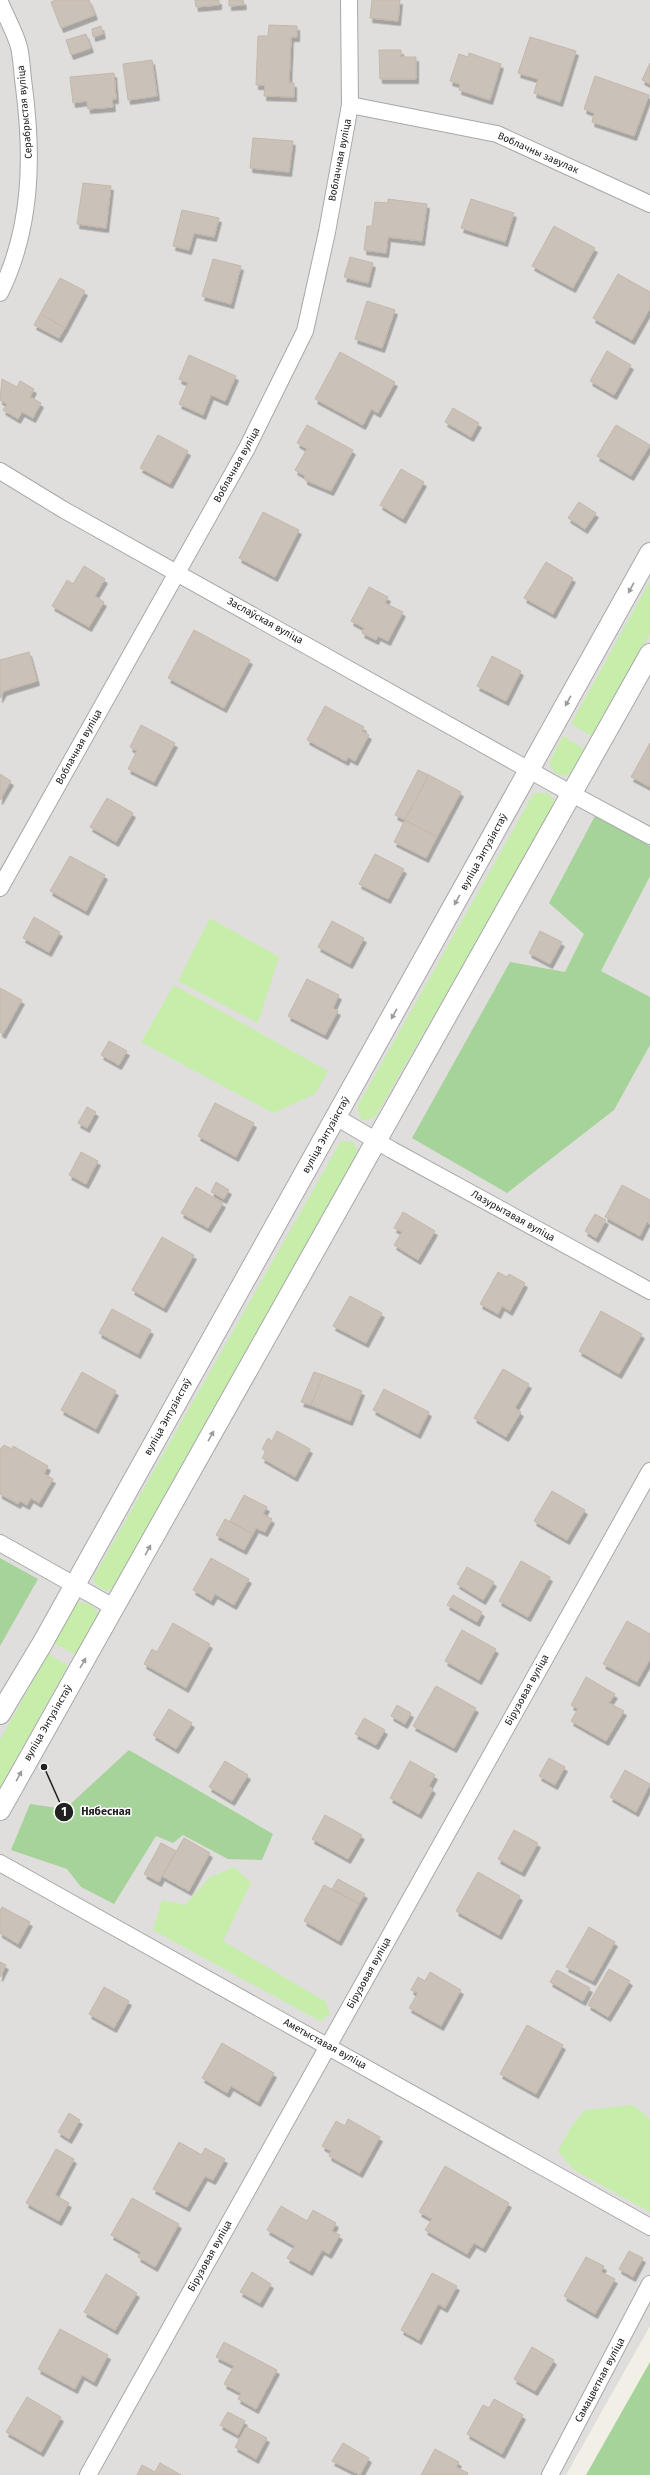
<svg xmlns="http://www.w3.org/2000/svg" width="650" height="2475" viewBox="0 0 650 2475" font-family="'Fira Sans',sans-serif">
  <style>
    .residential { fill: #dfdedd }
    .grass { fill: #c6eeaa }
    .forest { fill: #a5d399 }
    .building { fill: #cac2b9; stroke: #c4b7a8; filter: url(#shadow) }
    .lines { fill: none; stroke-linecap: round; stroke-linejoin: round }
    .minor-casing { stroke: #a8a8a8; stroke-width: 18 }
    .tertiary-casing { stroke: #a8a8a8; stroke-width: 22 }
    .minor { stroke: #fff; stroke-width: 16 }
    .tertiary { stroke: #fff; stroke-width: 20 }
    .oneway { fill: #9b9b9b }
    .labels { text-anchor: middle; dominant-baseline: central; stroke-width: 3; stroke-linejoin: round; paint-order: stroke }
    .street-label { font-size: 10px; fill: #212121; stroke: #fff }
    .leader { fill: none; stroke: #212121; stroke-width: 1.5 }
    .callout-dot { fill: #212121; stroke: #fff; stroke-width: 1.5 }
    .mark-label { font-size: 12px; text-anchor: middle; font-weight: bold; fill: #fff }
    .callout-label { font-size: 11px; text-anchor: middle; font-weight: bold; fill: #212121; stroke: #fff; stroke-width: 3; stroke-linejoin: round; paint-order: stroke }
  </style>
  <defs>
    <filter id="shadow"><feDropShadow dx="2.5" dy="4.5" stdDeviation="0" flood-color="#0004"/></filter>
  </defs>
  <rect width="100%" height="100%" fill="#f2efe7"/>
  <path class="residential" d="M0,0H650V2326L566,2475H0Z"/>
  <g class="grass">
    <path d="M650,581V634L593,737L571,724Z"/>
    <path d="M563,736L586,750L573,772L564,776L555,773L549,763Z"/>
    <path d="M534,793H549L556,805L375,1117L362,1121L357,1107Z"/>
    <path d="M210,918L279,957L258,1023L178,981Z"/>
    <path d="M174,985L328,1071L315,1094L273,1113L141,1042Z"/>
    <path d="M341,1141L353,1142L358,1152L113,1588L105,1591L96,1585L93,1578Z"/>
    <path d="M77,1602L90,1604L99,1614L76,1655L54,1643Z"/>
    <path d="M48,1654L68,1666L0,1788V1740Z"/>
    <path d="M234,1867L251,1883L223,1941L326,2002L330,2014L320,2021L153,1930L162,1900L185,1905L210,1877Z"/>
    <path d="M633,2105L650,2119V2212L574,2170L558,2151L571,2127L585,2110Z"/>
  </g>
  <g class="forest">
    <path d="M595,816L650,846V876L601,971L650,997V1045L614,1110L507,1193L412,1138L510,962L565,972L584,934L549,903Z"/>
    <path d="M0,1558L38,1579L0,1646Z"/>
    <path d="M129,1750L273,1834L262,1860L228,1859L183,1835L173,1843L156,1836L114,1904L81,1887L67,1869L11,1850L30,1804L65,1809Z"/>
    <path d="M650,2362V2475H586Z"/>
  </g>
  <g class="building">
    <path d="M56,0H89L95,15L61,28L51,2Z"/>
    <path d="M195,0H219V5L196,7Z"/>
    <path d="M229,0H243L244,5L229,6Z"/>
    <path d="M372,0H400L398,21L370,18Z"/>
    <path d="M269,25L297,26V37H291L289,83H294V97L264,96L265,85H256L258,36H268Z"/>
    <path d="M101,26L103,34L93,37L92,29Z"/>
    <path d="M86,34L91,48L71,55L66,40Z"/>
    <path d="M530,37L576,51L560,102L534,93L538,79L518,73Z"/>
    <path d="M379,50H401V57H416V79H380Z"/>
    <path d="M469,53L501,64L490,100L459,90L460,84L450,81L459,54L468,57Z"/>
    <path d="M152,60L157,96L128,100L123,64Z"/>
    <path d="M650,63V84L642,80Z"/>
    <path d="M114,73L116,99H112L113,107L88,109L87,101L73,103L70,77Z"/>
    <path d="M595,76L649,95L634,136L592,122L594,113L584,109Z"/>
    <path d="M253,138L293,141L289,172L250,168Z"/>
    <path d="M83,183L111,186L106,228L77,224Z"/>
    <path d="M388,199L427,204L422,241L388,237L386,253L364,250L367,226H372L375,202L388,203Z"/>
    <path d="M471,199L514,213L505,242L461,228Z"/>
    <path d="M182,210L219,218L214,237L194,233L189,250L173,246Z"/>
    <path d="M554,226L595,248L573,288L532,266Z"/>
    <path d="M350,257L373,263L368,283L344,277Z"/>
    <path d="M213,259L241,266L231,304L202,296Z"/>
    <path d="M618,274L650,292V308L632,340L593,318Z"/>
    <path d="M60,278L85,291L65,328L40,314Z"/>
    <path d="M367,301L395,310L382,348L355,339Z"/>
    <path d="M40,314L65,328L59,338L34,325Z"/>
    <path d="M607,351L631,365L614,395L590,381Z"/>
    <path d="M340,352L395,382L378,413L371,409L363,425L315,399Z"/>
    <path d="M189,355L236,376L225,401L211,395L203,415L179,404L188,383L179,379Z"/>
    <path d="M2,379L17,387L20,381L34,389L30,397L41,403L33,418L22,412L18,419L3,410L7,404L0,400Z"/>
    <path d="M453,408L479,423L471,437L445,422Z"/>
    <path d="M307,425L353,450L331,491L305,480V476L295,470L307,449L297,443Z"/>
    <path d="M616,425L650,445L631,476L597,456Z"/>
    <path d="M158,435L188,451L170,484L140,468Z"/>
    <path d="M401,469L424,482L403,519L380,505Z"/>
    <path d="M579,502L596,513L585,529L568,518Z"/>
    <path d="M263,512L299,530L275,577L239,558Z"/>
    <path d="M546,562L573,578L553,614L524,598Z"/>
    <path d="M84,566L105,579L95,596L104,602L89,627L52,606L67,580L73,584Z"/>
    <path d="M369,587L388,597L385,603L403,612L388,641L378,636L376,640L362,633L364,628L351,621Z"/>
    <path d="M194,630L250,660L224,708L168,678Z"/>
    <path d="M29,652L37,681L4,691L0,698V660Z"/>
    <path d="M492,656L521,671L506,701L477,686Z"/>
    <path d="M325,706L364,727L362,731L369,735L355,761L348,757L346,761L307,740Z"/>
    <path d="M141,725L175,743L154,782L128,769L137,751L130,747Z"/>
    <path d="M650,743V787L631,777Z"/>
    <path d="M418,770L429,775L405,820L395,815Z"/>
    <path d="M0,774L11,781L0,800Z"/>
    <path d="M429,775L461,792L437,837L405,820Z"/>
    <path d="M107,798L133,813L116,842L90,827Z"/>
    <path d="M405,820L437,837L426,858L394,842Z"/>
    <path d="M375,854L404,869L388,899L359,884Z"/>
    <path d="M70,856L105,875L86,911L50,891Z"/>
    <path d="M34,917L60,932L49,952L23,938Z"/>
    <path d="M332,921L364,938L350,964L318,947Z"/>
    <path d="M540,931L562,942L550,964L529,953Z"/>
    <path d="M307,979L339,995L333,1008L338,1011L325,1035L288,1016Z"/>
    <path d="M0,988L22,1000L3,1034L0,1032Z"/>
    <path d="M109,1041L127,1051L119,1065L101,1055Z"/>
    <path d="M215,1103L254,1123L236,1157L198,1136Z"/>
    <path d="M87,1107L96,1112L87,1128L78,1123Z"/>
    <path d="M81,1152L98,1161L86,1184L69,1175Z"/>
    <path d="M216,1182L229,1190L224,1199L211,1192Z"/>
    <path d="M622,1185L650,1200V1224L647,1222L640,1236L605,1217Z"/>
    <path d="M196,1187L223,1203L208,1228L181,1213Z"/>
    <path d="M403,1212L435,1231L418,1260L394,1245L402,1232L394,1228Z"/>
    <path d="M595,1214L606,1220L596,1238L585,1231Z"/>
    <path d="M162,1237L194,1255L164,1308L132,1290Z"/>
    <path d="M498,1272L507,1277L509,1274L525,1283L510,1311L502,1306L498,1314L480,1304Z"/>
    <path d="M350,1296L382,1313L366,1343L333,1326Z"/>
    <path d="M112,1309L151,1330L138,1354L99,1333Z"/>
    <path d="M601,1311L642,1334L619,1374L579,1351Z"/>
    <path d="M503,1369L529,1384L515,1408L521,1412L506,1437L474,1418Z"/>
    <path d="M82,1372L116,1391L96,1429L61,1410Z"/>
    <path d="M314,1372L323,1375L311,1405L301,1402Z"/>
    <path d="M323,1375L362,1391L350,1421L311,1405Z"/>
    <path d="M384,1389L429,1412L418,1434L373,1410Z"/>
    <path d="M277,1431L310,1449L295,1477L262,1458L266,1451L262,1449L268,1438L272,1441Z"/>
    <path d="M4,1445L12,1449L13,1446L48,1466L44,1474L53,1479L39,1503L31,1498L27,1505L20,1501L18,1504L0,1494V1449Z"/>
    <path d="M552,1491L585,1510L567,1540L534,1521Z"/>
    <path d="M244,1495L267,1507L263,1514L272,1519L265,1532L256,1528L253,1534L230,1521Z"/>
    <path d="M225,1519L253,1534L244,1550L216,1535Z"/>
    <path d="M211,1558L249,1579L234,1605L215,1594L211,1601L193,1590Z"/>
    <path d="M521,1561L550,1577L528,1617L499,1601Z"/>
    <path d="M467,1567L494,1582L483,1600L457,1584Z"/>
    <path d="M453,1595L482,1612L477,1622L447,1605Z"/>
    <path d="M627,1621L650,1634V1659L637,1682L603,1664Z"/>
    <path d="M173,1623L210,1644L186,1688L144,1664L152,1649L157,1652Z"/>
    <path d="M462,1630L496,1649L479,1680L445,1661Z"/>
    <path d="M586,1677L615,1694L609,1703L624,1711L606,1741L571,1721L578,1709L571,1705Z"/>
    <path d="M436,1686L476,1708L454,1748L413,1726Z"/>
    <path d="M397,1705L411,1713L405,1724L391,1716Z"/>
    <path d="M169,1709L192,1723L176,1749L153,1735Z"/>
    <path d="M364,1718L385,1730L376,1745L355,1734Z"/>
    <path d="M549,1758L565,1767L555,1785L539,1776Z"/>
    <path d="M225,1761L248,1775L232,1801L209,1787Z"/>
    <path d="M410,1761L435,1775L429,1786L433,1789L419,1814L390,1798Z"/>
    <path d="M625,1770L650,1784L636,1812L610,1797Z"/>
    <path d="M325,1815L362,1835L348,1859L312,1839Z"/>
    <path d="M514,1830L538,1843L522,1872L498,1859Z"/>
    <path d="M184,1838L210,1853L189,1891L162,1876Z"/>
    <path d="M161,1843L176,1851L159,1882L144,1874Z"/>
    <path d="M478,1872L520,1896L499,1935L456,1911Z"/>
    <path d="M338,1879L365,1894L359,1904L332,1889Z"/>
    <path d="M324,1885L359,1904L339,1941L304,1921Z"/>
    <path d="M2,1907L30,1922L18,1944L0,1933V1911Z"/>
    <path d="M589,1927L615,1942L593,1981L566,1967Z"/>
    <path d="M0,1962L6,1965L0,1977Z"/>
    <path d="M609,1969L630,1981L608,2017L588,2005Z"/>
    <path d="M557,1970L590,1988L583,2001L550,1982Z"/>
    <path d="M430,1972L461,1990L441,2026L409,2008L418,1993L411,1990L418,1977L425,1981Z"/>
    <path d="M104,1987L129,2001L114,2028L89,2014Z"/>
    <path d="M527,2025L563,2045L536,2094L500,2074Z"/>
    <path d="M222,2043L274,2073L258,2102L231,2086L227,2093L202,2078Z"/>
    <path d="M69,2113L80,2120L69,2139L58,2132Z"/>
    <path d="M348,2119L380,2137L360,2173L329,2156L331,2151L322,2146L336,2121L345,2126Z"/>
    <path d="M179,2142L202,2155L205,2148L225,2159L213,2180L205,2176L187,2207L153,2189Z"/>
    <path d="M56,2149L74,2159L55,2195L69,2203L59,2221L26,2203Z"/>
    <path d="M445,2166L509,2203L483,2248L474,2243L467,2254L425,2230L432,2219L419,2212Z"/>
    <path d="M132,2198L179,2224L155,2267L138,2257L141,2252L111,2235Z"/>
    <path d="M281,2206L307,2221L313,2210L336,2223L332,2231L340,2235L329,2254L322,2250L310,2271L287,2258L295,2246L267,2230Z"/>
    <path d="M629,2251L643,2258L633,2277L619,2269Z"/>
    <path d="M586,2257L604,2266L601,2272L615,2279L595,2314L564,2296Z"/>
    <path d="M252,2272L271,2284L260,2303L240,2292Z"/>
    <path d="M432,2273L457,2286L445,2308L438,2304L419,2340L401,2330Z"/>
    <path d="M106,2274L137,2293L115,2330L84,2312Z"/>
    <path d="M60,2329L108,2355L94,2382L82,2375L75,2389L38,2369Z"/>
    <path d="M224,2342L277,2370L256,2409L238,2399L241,2393L224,2384L234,2366L216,2357Z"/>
    <path d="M532,2347L554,2360L535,2391L514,2379Z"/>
    <path d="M27,2397L61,2417L41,2452L6,2432Z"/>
    <path d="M494,2399L523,2415L502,2454L467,2434L483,2405L489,2408Z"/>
    <path d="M228,2412L245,2421L238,2435L220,2425Z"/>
    <path d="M246,2427L267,2438L256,2459L235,2447Z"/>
    <path d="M343,2443L369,2458L360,2475L332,2461Z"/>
    <path d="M435,2449L459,2462L456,2467L468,2473L467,2475H421Z"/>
    <path d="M160,2463L181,2475H137L142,2465L155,2472Z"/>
  </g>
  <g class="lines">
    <defs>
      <g id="minor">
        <path d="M0,2C6,17 15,32 19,47C22,60 22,74 24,87C33,157 32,228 0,293"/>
        <path d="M350,105L497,134L650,204"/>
        <path d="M0,471L64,510L572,794L650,836"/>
        <path d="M0,888L247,448L305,331L327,232L350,105L349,0"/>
        <path d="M336,1117L392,1150L650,1291"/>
        <path d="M0,1543L115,1608"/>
        <path d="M0,1863L650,2227"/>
        <path d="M88,2475L650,1471"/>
        <path d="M550,2475L650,2284"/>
      </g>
      <g id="tertiary">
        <path d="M0,1714L42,1644L650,553"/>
        <path d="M0,1810L650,654"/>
      </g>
    </defs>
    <use href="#minor" class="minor-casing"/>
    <use href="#tertiary" class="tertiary-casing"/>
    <use href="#minor" class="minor"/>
    <use href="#tertiary" class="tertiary"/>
  </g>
  <defs><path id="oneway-solid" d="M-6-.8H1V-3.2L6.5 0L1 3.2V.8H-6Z"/></defs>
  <g class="oneway">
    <use href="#oneway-solid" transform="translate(631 588) rotate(119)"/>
    <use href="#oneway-solid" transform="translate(568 701) rotate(119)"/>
    <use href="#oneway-solid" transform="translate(457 900) rotate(119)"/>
    <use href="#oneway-solid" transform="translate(394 1014) rotate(119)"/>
    <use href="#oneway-solid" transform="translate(211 1436) rotate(-61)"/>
    <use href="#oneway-solid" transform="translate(148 1550) rotate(-61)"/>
    <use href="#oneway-solid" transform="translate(83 1663) rotate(-60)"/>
    <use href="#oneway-solid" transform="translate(19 1776) rotate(-61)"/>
  </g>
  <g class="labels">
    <g class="street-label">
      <text transform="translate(25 112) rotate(-95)">Серабрыстая вуліца</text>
      <text transform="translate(538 153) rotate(24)">Воблачны завулак</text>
      <text transform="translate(340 160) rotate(-79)">Воблачная вуліца</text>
      <text transform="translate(237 465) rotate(-61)">Воблачная вуліца</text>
      <text transform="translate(265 621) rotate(29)">Заслаўская вуліца</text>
      <text transform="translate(79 747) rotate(-61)">Воблачная вуліца</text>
      <text transform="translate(484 852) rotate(-61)">вуліца Энтузіястаў</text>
      <text transform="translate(326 1135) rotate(-61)">вуліца Энтузіястаў</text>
      <text transform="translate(513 1216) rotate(29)">Лазурытавая вуліца</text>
      <text transform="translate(168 1417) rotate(-61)">вуліца Энтузіястаў</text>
      <text transform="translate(527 1690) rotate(-61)">Бірузовая вуліца</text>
      <text transform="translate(48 1723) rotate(-60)">вуліца Энтузіястаў</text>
      <text transform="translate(369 1973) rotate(-61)">Бірузовая вуліца</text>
      <text transform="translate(325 2044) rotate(29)">Аметыставая вуліца</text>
      <text transform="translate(210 2256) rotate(-61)">Бірузовая вуліца</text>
      <text transform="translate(600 2380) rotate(-62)">Самацветная вуліца</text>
    </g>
  </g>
  <path class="leader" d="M44 1767L64 1812"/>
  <g class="callout-dot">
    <circle cx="44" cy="1767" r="4"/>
    <circle cx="64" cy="1812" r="10"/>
  </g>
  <g class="mark-label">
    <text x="64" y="1816">1</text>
  </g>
  <g class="callout-label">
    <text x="106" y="1815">Нябесная</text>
  </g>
</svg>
